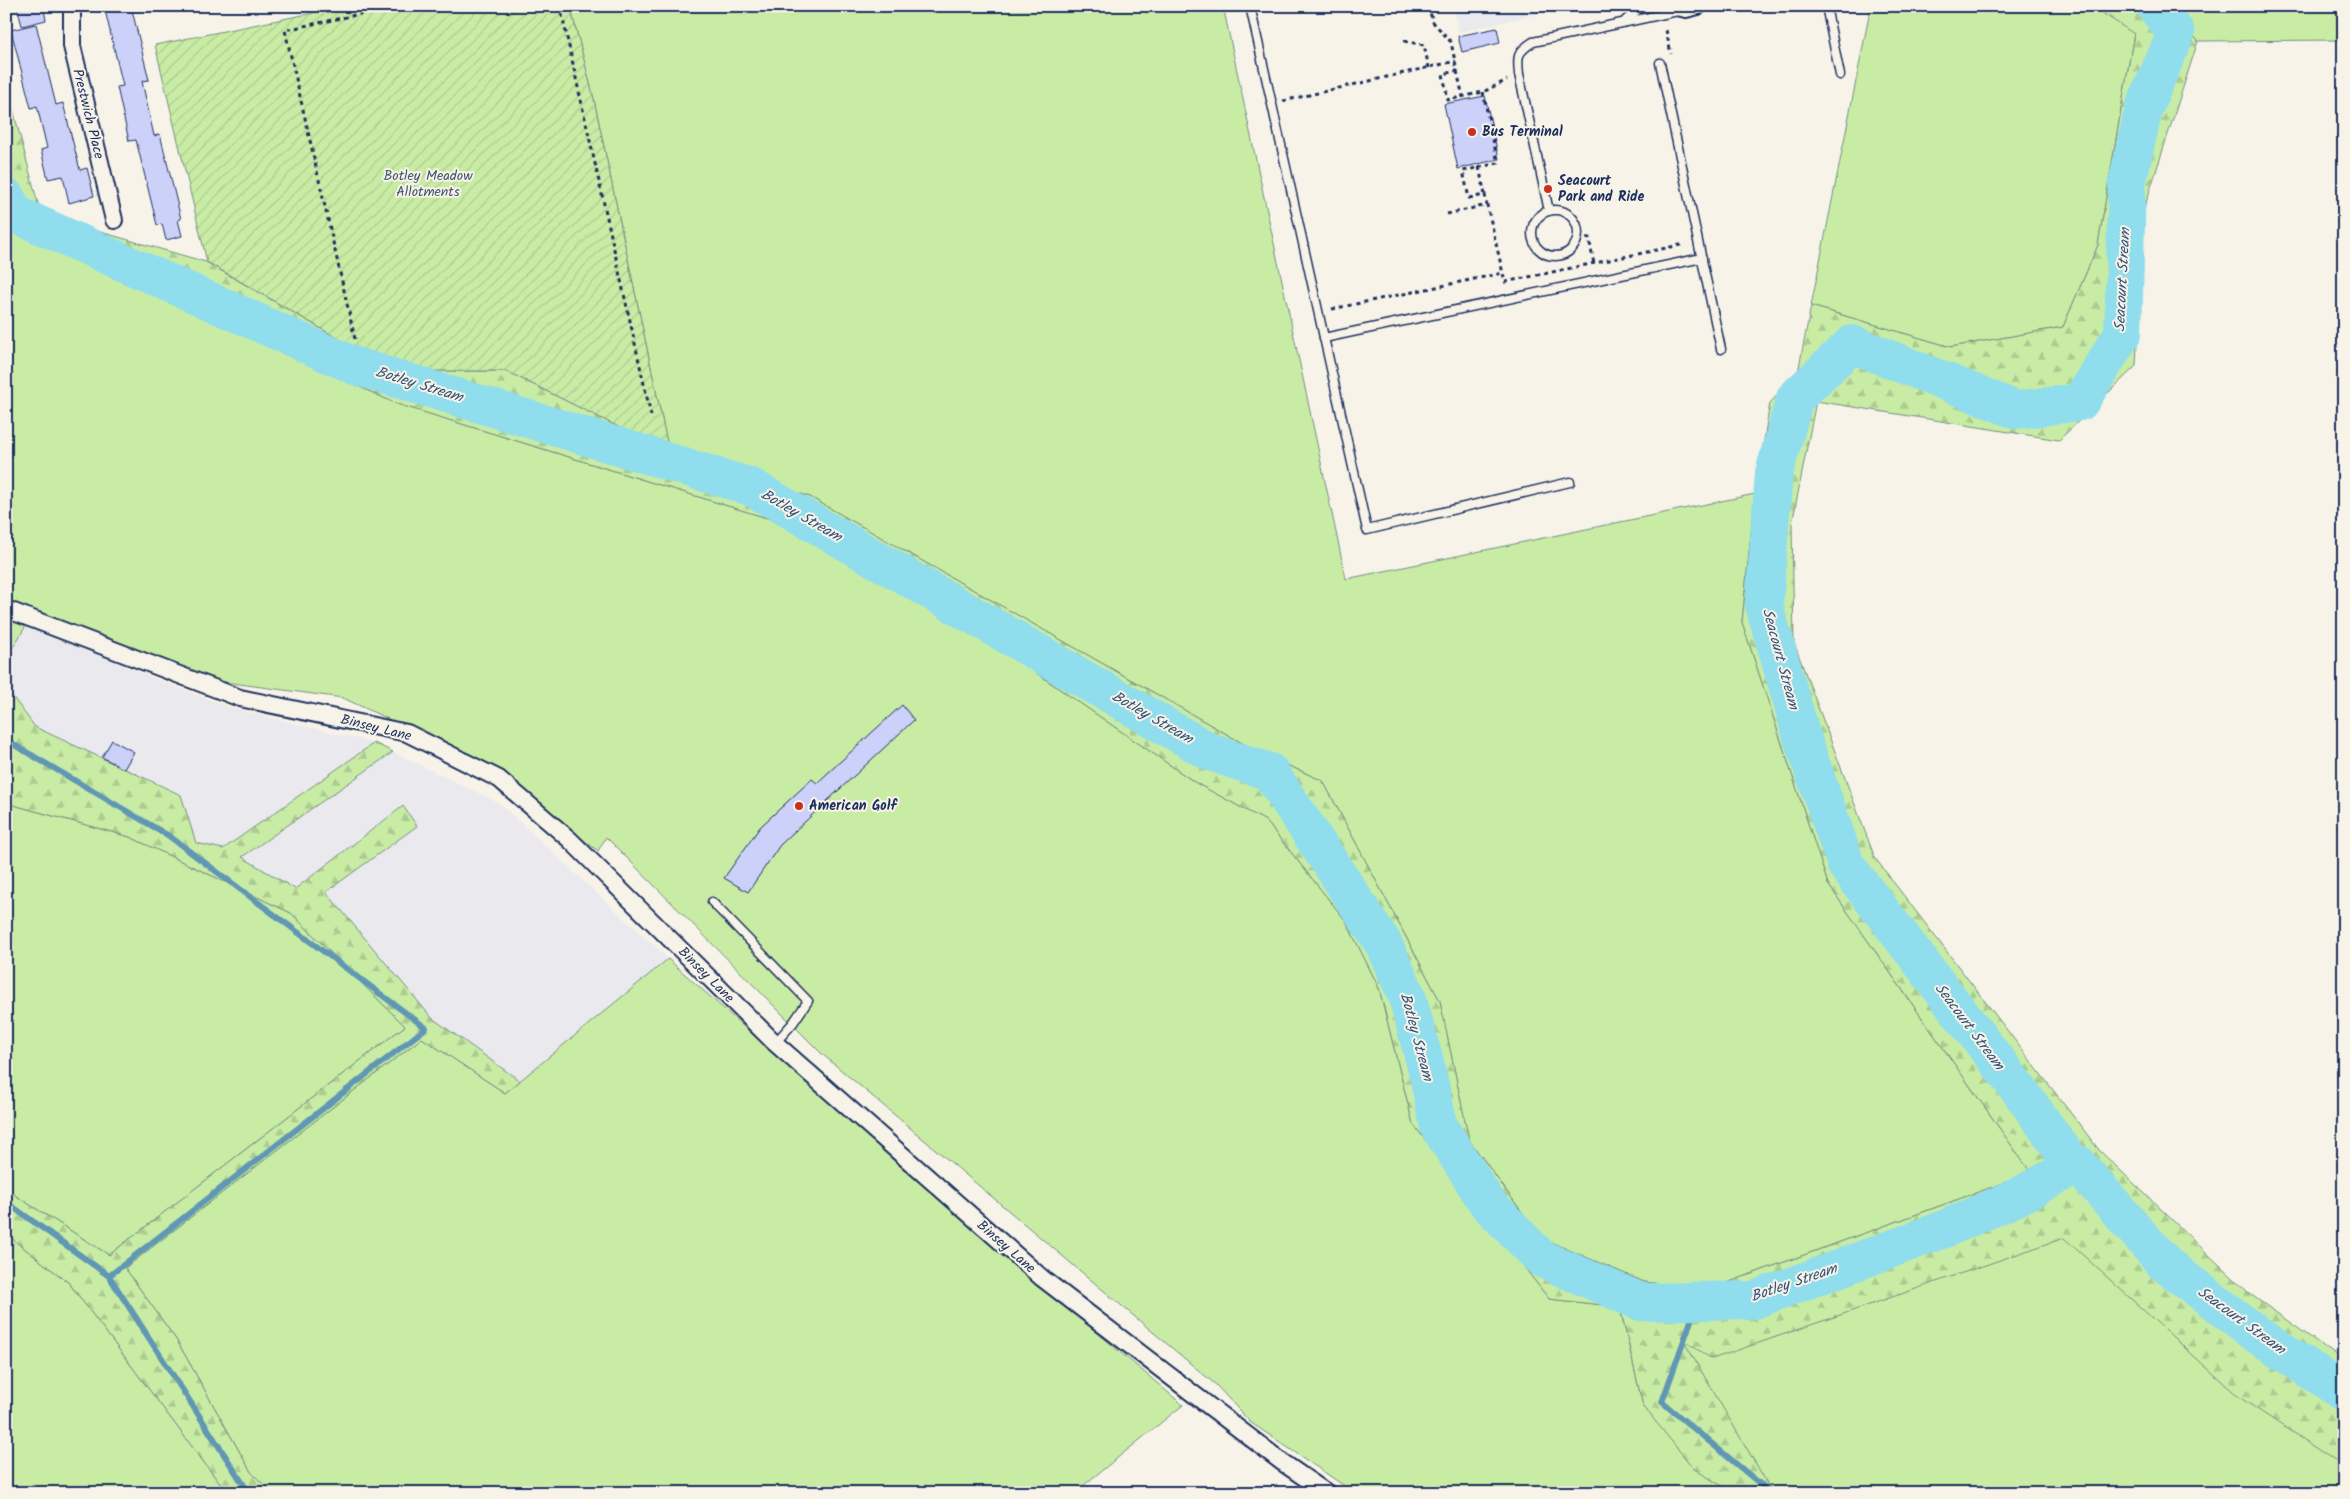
<svg xmlns="http://www.w3.org/2000/svg" width="2350" height="1499" viewBox="0 0 2350 1499" font-family="Kalam,sans-serif">
  <style>
    .built { fill: #eae9ed }
    .grass { fill: #c9eca5; stroke: #728e82 }
    .forest { fill: url(#forest-firs); stroke: #728e82 }
    .garden { fill: url(#garden-furrows); stroke: #728e82 }
    .lines { fill: none; stroke-linecap: round; stroke-linejoin: round }
    .stream { stroke: #6197b4; stroke-width: 6 }
    .river { stroke: #8fdded; stroke-width: 38 }
    .building { fill: #ccd1f9; stroke: #1b2f5e }
    .lane-casing { stroke: #1b2f5e; stroke-width: 11 }
    .street-casing { stroke: #1b2f5e; stroke-width: 20 }
    .path { stroke: #1b2f5e; stroke-width: 3; stroke-dasharray: 4 4; stroke-linecap: butt }
    .lane { stroke: #f7f3e8; stroke-width: 8 }
    .street { stroke: #f7f3e8; stroke-width: 16 }
    .poi-dot { fill: #c8321e; stroke: #f7f3e8; stroke-width: 2 }
    .labels { text-anchor: middle; dominant-baseline: central; stroke-width: 4; stroke-linejoin: round; paint-order: stroke }
    .street-label { font-size: 14px; fill: #1b2f5e; stroke: #f7f3e8 }
    .poi-label { font-size: 14px; font-weight: bold; fill: #1b2f5e; stroke: #f7f3e8; text-anchor: start }
    .park-label { font-size: 14px; fill: #3e556c; stroke: #f7f3e8 }
    .water-label { font-size: 15px; font-style: italic; fill: #32527b; stroke: #f7f3e8 }
  </style>
  <defs>
    <pattern id="forest-firs" width="22" height="20" patternUnits="userSpaceOnUse" patternTransform="scale(1.25)"><rect width="22" height="20" fill="#c9eca5"/><path d="M5 1l3.5 6h-7zM16 11l3.5 6h-7z" fill="#accb90"/></pattern>
    <pattern id="garden-furrows" width="10" height="10" patternUnits="userSpaceOnUse" patternTransform="scale(1.25)"><rect width="10" height="10" fill="#c9eca5"/><path d="M-1 1l2-2M0 10L10 0M9 11l2-2" fill="none" stroke="#accb90"/></pattern>
  </defs>
  <rect width="100%" height="100%" fill="#f7f3e8"/>
  <filter id="ink" filterUnits="userSpaceOnUse"><feTurbulence type="fractalNoise" baseFrequency=".02" numOctaves="2"/><feDisplacementMap in="SourceGraphic" scale="10" xChannelSelector="R" yChannelSelector="G"/><feConvolveMatrix kernelMatrix="1 2 1 2 8 2 1 2 1" color-interpolation-filters="sRGB"/></filter>
  <g filter="url(#ink)">
    <g class="built">
      <path d="M1452,6H1571L1459,32Z"/>
      <path d="M27,624L161,681L232,708L374,743L223,849L196,843L180,795L35,727L6,688V659Z"/>
      <path d="M393,752L499,803L668,959L520,1081L432,1018L326,892L417,826L403,806L295,890L241,857Z"/>
    </g>
    <g class="grass">
      <path d="M570,6H1223L1346,579L1755,494L1742,622L1828,884L2031,1173L1710,1289L1644,1282L1541,1238L1469,1140L1440,1001L1323,781L1258,752L810,497L669,452L593,95Z"/>
      <path d="M1871,6H2092L2134,33L2098,245L2063,327L1951,347L1811,306Z"/>
      <path d="M2168,6H2344V40L2198,41Z"/>
      <path d="M6,219L19,235L173,301L397,404L780,522L784,516L987,639L1196,783L1266,821L1346,921L1379,988L1413,1124L1549,1299L1620,1307L1749,1327L2057,1190L2344,1458V1493H1773L1620,1308L1643,1406L1726,1489L1734,1493H1355L1250,1422L1216,1385L822,1054L606,837L598,851L490,766L343,698L217,681L6,600Z"/>
      <path d="M6,803L130,837L291,913L405,1026L109,1255L16,1196L6,1185Z"/>
      <path d="M668,959L901,1167L1183,1405L1074,1493H272L251,1472L177,1341L125,1268L422,1038L505,1093Z"/>
      <path d="M6,1234L69,1283L227,1493H6Z"/>
    </g>
    <g class="forest">
      <path d="M2092,6H2168L2198,41L2143,212L2136,366L2059,440L1816,401L1792,524L1794,643L1875,858L2099,1150L2250,1294L2344,1361V1467L2239,1397L2064,1238L1712,1359L1683,1340L1773,1493H1734L1694,1469L1643,1406L1620,1307L1549,1299L1413,1124L1379,988L1346,921L1266,821L1196,783L987,639L784,516L780,522L397,404L173,301L19,235L6,219V83L41,215L206,262L358,350L434,371H506L669,452L810,497L1258,752L1323,781L1440,1001L1469,1140L1541,1238L1644,1282L1710,1289L2031,1173L1828,884L1742,622L1755,494L1770,403L1798,372L1811,306L1951,347L2063,327L2098,245L2134,34Z"/>
      <path d="M6,616L27,624L6,659Z"/>
      <path d="M6,688L35,727L181,795L196,843L223,849L374,743L393,752L242,857L295,889L403,806L417,826L326,892L432,1018L520,1081L505,1093L422,1038L125,1268L177,1341L251,1472L272,1493H227L69,1283L6,1234V1185L16,1196L109,1255L405,1026L291,913L130,837L6,803Z"/>
    </g>
    <path class="garden" d="M347,6H570L593,95L669,452L506,371H434L358,350L207,262L155,45Z"/>
    <g class="lines">
      <g class="stream">
        <path d="M6,740L169,836L426,1028L109,1276"/>
        <path d="M6,1202L109,1276L249,1493"/>
        <path d="M1698,1301L1662,1402L1771,1493"/>
      </g>
      <g class="river">
        <path d="M2155,6L2176,33L2144,108L2127,183L2123,333L2080,402L2016,410L1852,344L1795,398L1774,473L1764,605L1803,740L1846,865L2020,1091L2072,1163L2078,1164L2165,1264L2266,1341L2344,1392"/>
        <path d="M6,197L15,214L355,366L751,487L1210,752L1270,772L1383,943L1407,996L1426,1066L1439,1127L1488,1204L1542,1259L1641,1302L1754,1300L1942,1230L2017,1197L2078,1164"/>
      </g>
    </g>
    <g class="building">
      <path d="M17,6H43L46,20L22,26Z"/>
      <path d="M104,6H131L149,80L142,81L154,136L160,134L181,219L178,220L182,236L166,240L162,224L157,225L136,140L129,141L117,87L123,86Z"/>
      <path d="M36,24L56,105L63,103L80,170L87,168L94,196L69,203L63,176L48,179L41,150L47,148L37,106L31,108L11,30Z"/>
      <path d="M1497,28L1500,43L1462,52L1458,36Z"/>
      <path d="M1485,96L1499,159L1458,169L1444,104Z"/>
      <path d="M902,705L914,720L780,845L748,892L724,878L760,827L812,779L817,783Z"/>
      <path d="M112,740L134,752L124,769L102,757Z"/>
    </g>
    <g class="lines">
      <defs>
        <g id="lane">
          <path d="M1250,6L1367,530L1570,482"/>
          <path d="M1826,6L1840,75"/>
          <path d="M1626,20L1642,6"/>
          <path d="M1660,63L1721,349"/>
          <circle cx="1555" cy="233" r="23"/>
          <path d="M1549,211L1519,74C1517,56 1517,52 1533,42L1678,11"/>
          <path d="M1324,338L1702,258"/>
          <path d="M712,902L808,1001L793,1023L775,1043"/>
        </g>
        <g id="street">
          <path d="M72,6V46L114,220"/>
          <path d="M1672,6L1686,9L1698,6"/>
          <path d="M6,609L240,698L407,733L499,779L569,839L775,1043L1042,1278L1282,1462L1327,1493"/>
        </g>
      </defs>
      <use href="#lane" class="lane-casing"/>
      <use href="#street" class="street-casing"/>
      <g class="path">
        <path d="M560,6L652,420"/>
        <path d="M1428,6L1433,22L1451,42L1457,71L1443,74L1448,100L1483,92L1507,80"/>
        <path d="M1666,30L1671,54"/>
        <path d="M1404,41L1424,45L1429,68"/>
        <path d="M1457,71L1463,97"/>
        <path d="M1483,92L1498,163L1463,171L1469,198L1485,195L1487,205"/>
        <path d="M1283,101L1456,61"/>
        <path d="M1479,167L1485,195"/>
        <path d="M1447,214L1487,205L1505,282L1685,244"/>
        <path d="M1578,237L1589,238L1594,264"/>
        <path d="M1332,309L1503,273"/>
        <path d="M355,339L285,30L398,6"/>
      </g>
      <use href="#lane" class="lane"/>
      <use href="#street" class="street"/>
    </g>
  </g>
  <g class="poi-dot">
    <circle cx="1472" cy="132" r="5"/>
    <circle cx="1548" cy="189" r="5"/>
    <circle cx="799" cy="806" r="5"/>
  </g>
  <g class="labels">
    <g class="street-label">
      <text transform="translate(88 114) rotate(76)">Prestwich Place</text>
      <text transform="translate(376 728) rotate(14)">Binsey Lane</text>
      <text transform="translate(706 975) rotate(45)">Binsey Lane</text>
      <text transform="translate(1006 1247) rotate(41)">Binsey Lane</text>
    </g>
    <g class="poi-label">
      <text x="1482" y="132">Bus Terminal</text>
      <text x="1558" y="181">Seacourt<tspan x="1558" dy="16">Park and Ride</tspan></text>
      <text x="809" y="806">American Golf</text>
    </g>
    <g class="park-label">
      <text x="428" y="176">Botley Meadow<tspan x="428" dy="16">Allotments</tspan></text>
    </g>
    <g class="water-label">
      <text transform="translate(2123 280) rotate(-87)">Seacourt Stream</text>
      <text transform="translate(419 385) rotate(17)">Botley Stream</text>
      <text transform="translate(801 516) rotate(30)">Botley Stream</text>
      <text transform="translate(1780 659) rotate(75)">Seacourt Stream</text>
      <text transform="translate(1152 718) rotate(30)">Botley Stream</text>
      <text transform="translate(1969 1027) rotate(53)">Seacourt Stream</text>
      <text transform="translate(1416 1037) rotate(75)">Botley Stream</text>
      <text transform="translate(1794 1283) rotate(-19)">Botley Stream</text>
      <text transform="translate(2241 1321) rotate(36)">Seacourt Stream</text>
    </g>
  </g>
  <rect width="2350" height="1499" fill="none" stroke="#f7f3e8" stroke-width="25"/>
  <rect x="12" y="12" width="2325" height="1474" fill="none" stroke="#1b2f5e" stroke-width="2" filter="url(#ink)"/>
</svg>
